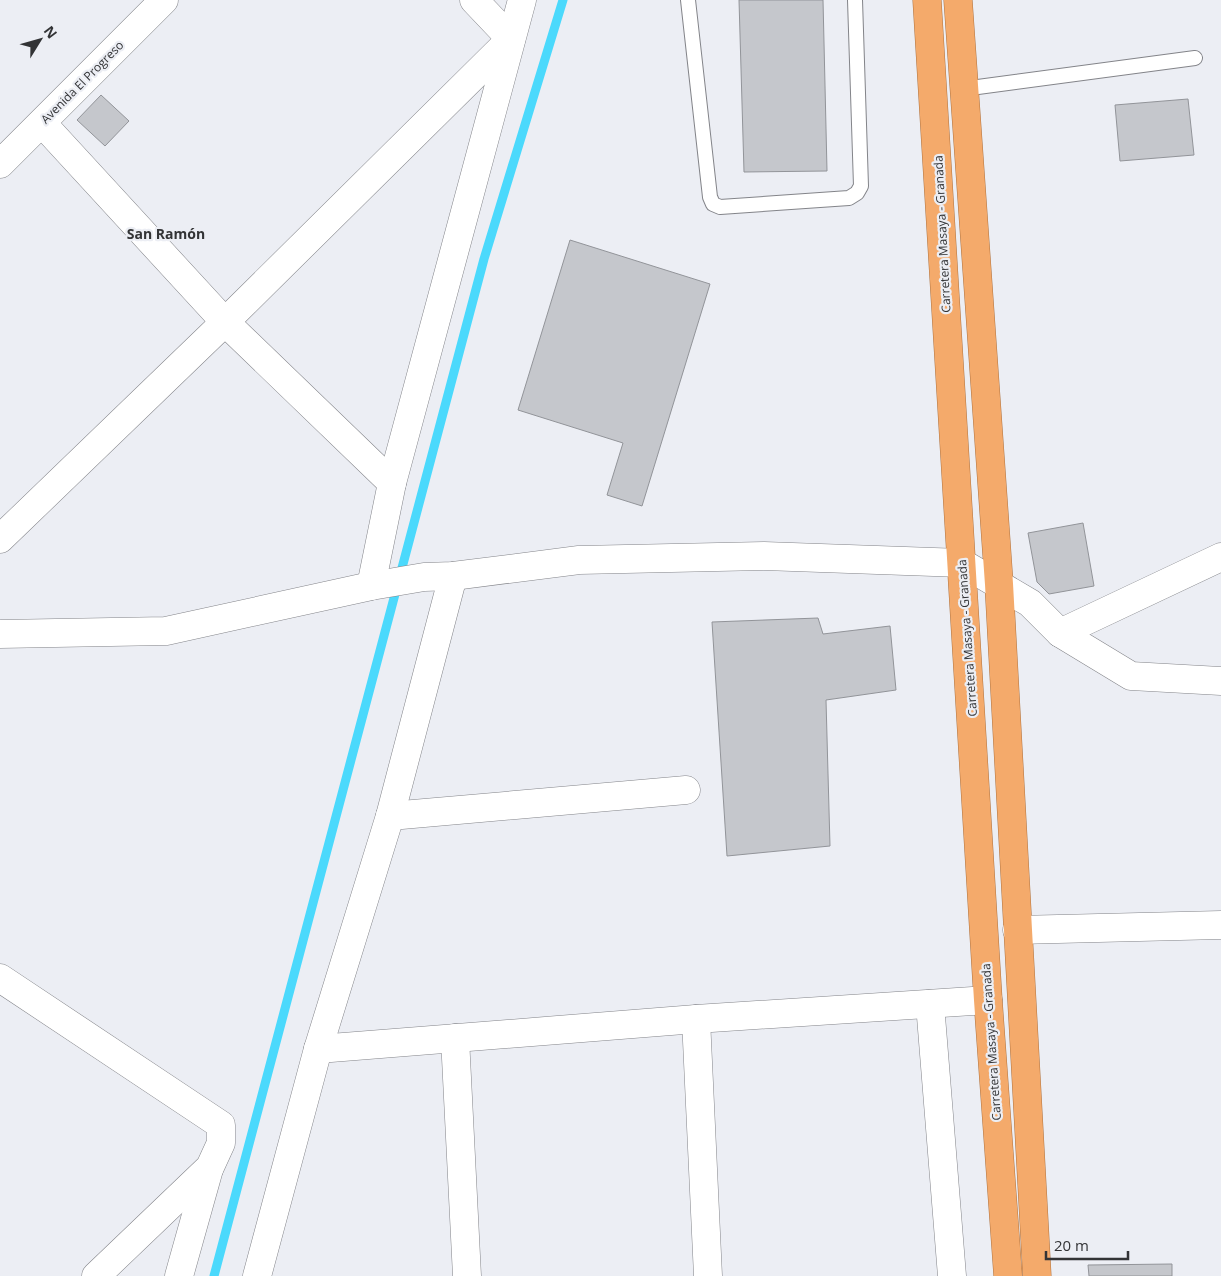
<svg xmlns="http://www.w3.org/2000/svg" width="1221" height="1276" viewBox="0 0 1221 1276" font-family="'Open Sans',sans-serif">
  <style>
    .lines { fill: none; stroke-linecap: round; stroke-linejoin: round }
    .stream { stroke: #4bd9fc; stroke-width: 9 }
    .building { fill: #c5c7cc; stroke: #929499 }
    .service-casing { stroke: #838489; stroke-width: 16 }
    .minor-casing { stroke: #838489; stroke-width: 29 }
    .tertiary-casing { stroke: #838489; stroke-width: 29 }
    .trunk-casing { stroke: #af7340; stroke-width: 29 }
    .service { stroke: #fff; stroke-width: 14 }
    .minor { stroke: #fff; stroke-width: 28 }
    .tertiary { stroke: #fff; stroke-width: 28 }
    .trunk { stroke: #f4aa6b; stroke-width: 28 }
    .labels { text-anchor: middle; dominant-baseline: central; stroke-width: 4.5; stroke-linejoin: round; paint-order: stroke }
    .street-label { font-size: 12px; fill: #323335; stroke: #eceef4 }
    .neighbourhood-label { font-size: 14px; font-weight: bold; fill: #323335; stroke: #eceef4 }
  </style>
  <rect width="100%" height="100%" fill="#eceef4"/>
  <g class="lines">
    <path class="stream" d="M214,1276L484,259L563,0"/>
  </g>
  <g class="building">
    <path d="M739,0H823L827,171L744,172Z"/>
    <path d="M101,95L129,121L105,146L77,120Z"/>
    <path d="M1188,99L1194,155L1120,161L1115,105Z"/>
    <path d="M570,240L710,284L642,506L607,495L623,443L518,410Z"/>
    <path d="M1083,523L1094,586L1049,594L1037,582L1028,533Z"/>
    <path d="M818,618L823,634L890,626L896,690L826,700L830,846L727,856L712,622Z"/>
    <path d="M1172,1264V1276H1089L1088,1265Z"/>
  </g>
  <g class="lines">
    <defs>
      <g id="service">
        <path d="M688,0L710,197L713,204L720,207L849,198L857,193L861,186L855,0"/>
        <path d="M963,89L1195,58"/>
      </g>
      <g id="minor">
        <path d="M474,0L511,39"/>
        <path d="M42,123L225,322L392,483L371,586"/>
        <path d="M392,483L522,0"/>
        <path d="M0,539L225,322L511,39"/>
        <path d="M0,634L166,631L371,586L424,577L453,576L579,560L764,556L962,563L1030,603L1060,633L1131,676L1221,681"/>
        <path d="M390,816L686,790"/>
        <path d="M1017,930L1221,925"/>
        <path d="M0,978L221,1125V1143L210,1167L96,1276"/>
        <path d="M930,1004L952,1276"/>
        <path d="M696,1019L708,1276"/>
        <path d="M455,1038L467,1276"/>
        <path d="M318,1049L696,1019L988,1000"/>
        <path d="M179,1276L209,1169"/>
        <path d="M257,1276L318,1049L390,816L453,576"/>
      </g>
      <g id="tertiary">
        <path d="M0,164L164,0"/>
        <path d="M1060,633L1221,557"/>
      </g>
      <g id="trunk">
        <path d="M927,0L988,1000L1008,1276"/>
        <path d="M958,0L999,584L1037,1276"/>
      </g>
    </defs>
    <use href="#service" class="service-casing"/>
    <use href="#minor" class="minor-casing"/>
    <use href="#tertiary" class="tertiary-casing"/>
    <use href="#trunk" class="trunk-casing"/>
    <use href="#service" class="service"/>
    <use href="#minor" class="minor"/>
    <use href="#tertiary" class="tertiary"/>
    <use href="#trunk" class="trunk"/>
  </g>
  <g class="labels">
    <g class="street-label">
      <text transform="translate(82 82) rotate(-45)">Avenida El Progreso</text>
      <text transform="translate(942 234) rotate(-93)">Carretera Masaya - Granada</text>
      <text transform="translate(967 638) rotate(-94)">Carretera Masaya - Granada</text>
      <text transform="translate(991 1042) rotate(-94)">Carretera Masaya - Granada</text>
    </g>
    <g class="neighbourhood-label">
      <text x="166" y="233">San Ramón</text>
    </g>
  </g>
  <g transform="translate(40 40) rotate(53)" stroke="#eceef4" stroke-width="4" paint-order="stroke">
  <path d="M0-4L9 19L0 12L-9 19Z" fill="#323335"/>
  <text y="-8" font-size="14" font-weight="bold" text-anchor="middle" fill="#323335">N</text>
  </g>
  <path d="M1046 1251v8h82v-8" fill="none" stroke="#323335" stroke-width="2.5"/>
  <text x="1054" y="1251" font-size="15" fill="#323335" stroke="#eceef4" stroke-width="4" paint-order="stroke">20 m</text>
</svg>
